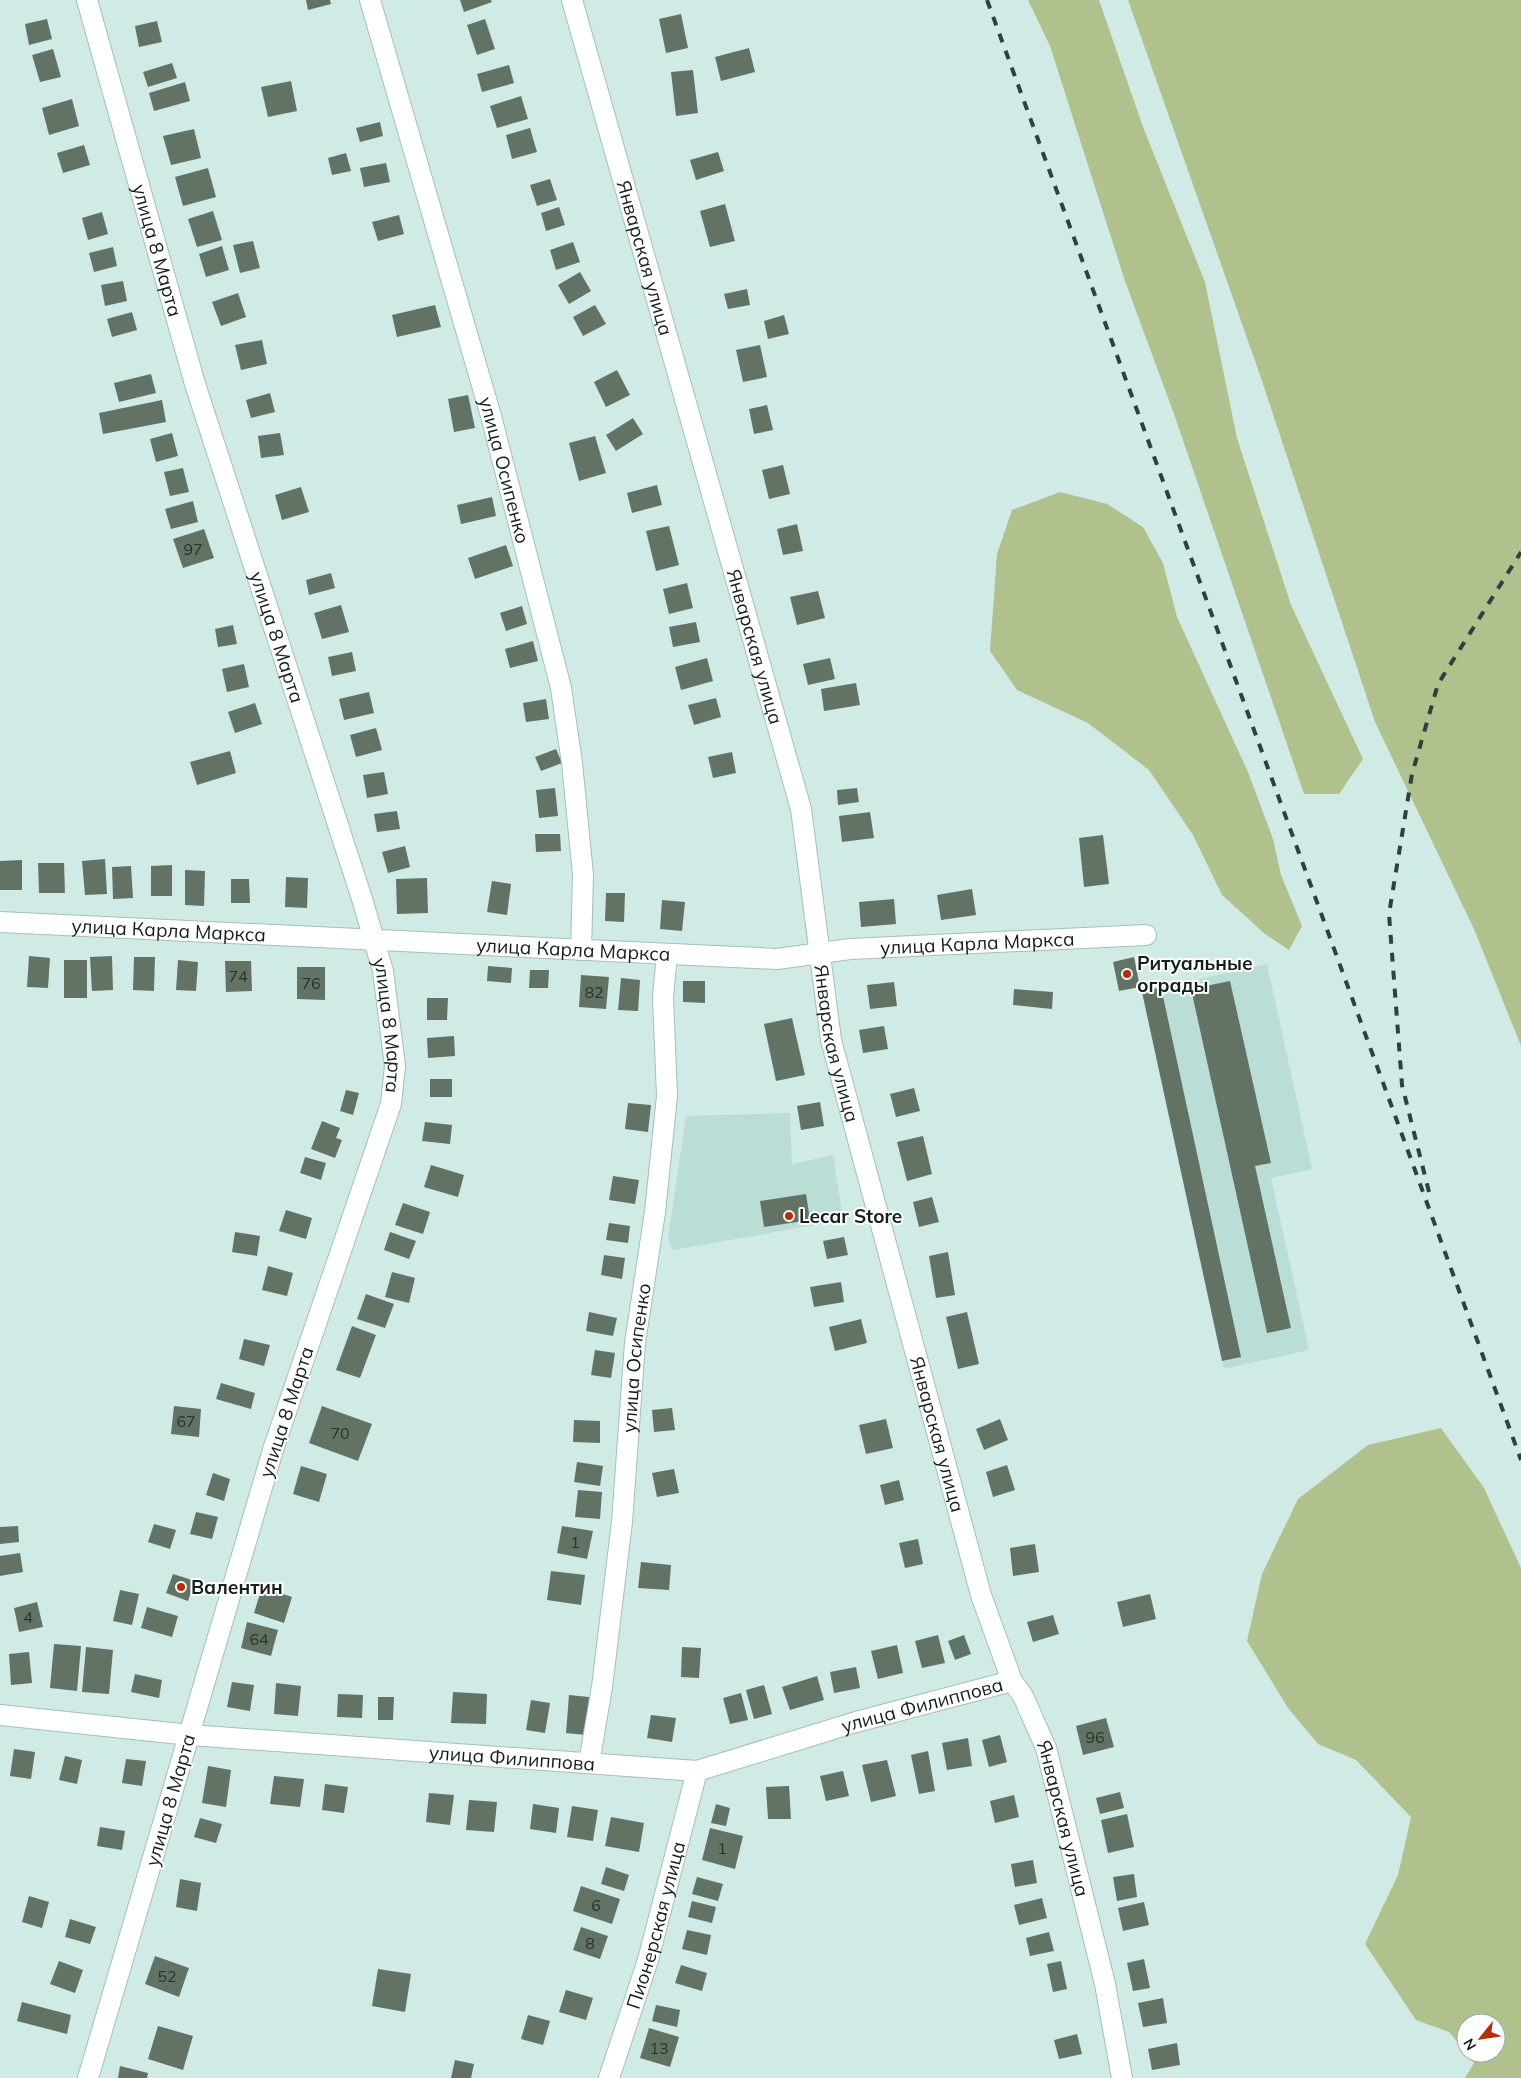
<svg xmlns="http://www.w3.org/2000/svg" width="1521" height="2078" viewBox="0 0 1521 2078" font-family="Mulish,sans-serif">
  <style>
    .built { fill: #baddd6 }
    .green { fill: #b0c18d }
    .building { fill: #627366 }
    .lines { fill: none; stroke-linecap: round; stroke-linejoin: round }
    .street-casing { stroke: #a5bfba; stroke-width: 22 }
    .street { stroke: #fff; stroke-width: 20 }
    .rail { stroke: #323f3c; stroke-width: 4; stroke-dasharray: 9 9; stroke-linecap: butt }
    .poi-dot { fill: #b72c0b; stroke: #fff; stroke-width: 2 }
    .labels { text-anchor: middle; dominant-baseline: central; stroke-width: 4; stroke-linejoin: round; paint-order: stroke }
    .number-label { font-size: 16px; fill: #28332e }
    .street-label { font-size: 19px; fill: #141e1c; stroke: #fff }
    .poi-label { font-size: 19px; font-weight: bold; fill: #141e1c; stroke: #fff; text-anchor: start }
  </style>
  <rect width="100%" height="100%" fill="#d0ebe5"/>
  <g class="built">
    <path d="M1267,964L1312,1169L1271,1178L1309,1350L1224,1369L1142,992Z"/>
    <path d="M790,1113L792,1164L833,1155L843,1220L673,1250L668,1238L686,1116Z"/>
  </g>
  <g class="green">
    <path d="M1028,0H1099L1143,127L1205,282L1237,438L1291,605L1363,759L1339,794H1304L1174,414L1125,281L1050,46Z"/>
    <path d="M1128,0H1521V1046L1474,929L1375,722L1260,375Z"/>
    <path d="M1060,492L1107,504L1143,527L1163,563L1177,617L1248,772L1273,839L1281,875L1302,926L1289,950L1265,934L1222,895L1193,835L1149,770L1088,723L1017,690L990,651L997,554L1012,510Z"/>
    <path d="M1441,1428L1484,1488L1521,1568V2078H1465L1474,2063L1466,2053H1496V2023H1466V2052L1449,2032L1416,2020L1365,1944L1398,1875L1411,1817L1356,1760L1318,1744L1288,1708L1247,1641L1262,1574L1298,1499L1368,1445Z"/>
  </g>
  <g class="building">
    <path d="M306,0H330L331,4L308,10Z"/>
    <path d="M460,0H491L492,2L464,12Z"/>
    <path d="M681,14L688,48L666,53L659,19Z"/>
    <path d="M47,19L52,39L29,45L25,24Z"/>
    <path d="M485,19L495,49L477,55L467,25Z"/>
    <path d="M157,21L162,42L139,47L135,26Z"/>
    <path d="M749,48L755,72L721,81L715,57Z"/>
    <path d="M53,49L61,77L40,82L32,55Z"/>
    <path d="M172,63L177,78L148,87L143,72Z"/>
    <path d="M509,65L514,83L482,92L477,74Z"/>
    <path d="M693,70L698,113L676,116L671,72Z"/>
    <path d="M291,81L297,111L268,117L261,87Z"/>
    <path d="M185,82L190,101L154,111L149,93Z"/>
    <path d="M521,96L528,119L497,128L490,106Z"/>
    <path d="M72,99L79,126L49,135L42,108Z"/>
    <path d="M380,122L383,136L360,142L356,128Z"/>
    <path d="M530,128L537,152L512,159L506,135Z"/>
    <path d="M194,129L201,158L171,165L163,136Z"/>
    <path d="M84,145L90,165L63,173L57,153Z"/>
    <path d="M718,152L724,171L696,180L690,160Z"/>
    <path d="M346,153L351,171L332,175L328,158Z"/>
    <path d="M386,163L390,182L364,187L360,168Z"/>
    <path d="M208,168L216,197L183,206L175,177Z"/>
    <path d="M550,179L557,200L537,206L530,185Z"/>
    <path d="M725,204L735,241L710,247L700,211Z"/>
    <path d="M559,207L565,225L546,231L541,213Z"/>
    <path d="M213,211L222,240L197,247L188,219Z"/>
    <path d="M102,212L108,234L88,240L82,218Z"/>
    <path d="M399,215L404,234L378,241L372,222Z"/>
    <path d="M253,241L260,268L240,273L233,245Z"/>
    <path d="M573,242L580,262L556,270L550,250Z"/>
    <path d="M222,246L229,270L206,277L199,254Z"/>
    <path d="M113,247L117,266L94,272L89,253Z"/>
    <path d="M580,272L591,291L569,304L558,285Z"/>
    <path d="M123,281L127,301L105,306L101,285Z"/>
    <path d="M747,289L750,305L728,309L724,294Z"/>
    <path d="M238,293L246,317L221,326L212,302Z"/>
    <path d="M435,305L441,327L397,337L392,315Z"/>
    <path d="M595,305L606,324L583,336L573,317Z"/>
    <path d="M132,312L137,330L112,337L107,319Z"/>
    <path d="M784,315L789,334L768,339L764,321Z"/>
    <path d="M262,340L267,364L241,370L235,345Z"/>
    <path d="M760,345L767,377L743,382L736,350Z"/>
    <path d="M617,370L630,395L606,407L594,382Z"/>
    <path d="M151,374L156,393L119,402L114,383Z"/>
    <path d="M270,393L275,412L251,418L246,400Z"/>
    <path d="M468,395L475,428L454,432L448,399Z"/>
    <path d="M162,400L166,422L103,434L99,413Z"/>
    <path d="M767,405L773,430L754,434L749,409Z"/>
    <path d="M633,418L643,434L616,451L606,435Z"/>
    <path d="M172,433L178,456L156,462L150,439Z"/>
    <path d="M280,433L284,455L261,458L258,436Z"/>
    <path d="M595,436L606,473L579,481L569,443Z"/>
    <path d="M783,465L790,494L769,499L762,470Z"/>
    <path d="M183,468L189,492L170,496L164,472Z"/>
    <path d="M657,485L662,505L632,513L627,493Z"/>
    <path d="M301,487L309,512L282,520L275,495Z"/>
    <path d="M492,497L496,516L461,524L457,505Z"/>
    <path d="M193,501L198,522L171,529L165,509Z"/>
    <path d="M797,524L803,551L783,555L777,529Z"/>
    <path d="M669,526L679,565L656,571L646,531Z"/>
    <path d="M204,529L214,558L183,568L173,539Z"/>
    <path d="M506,545L513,566L475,579L468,558Z"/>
    <path d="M331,573L335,588L309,595L306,580Z"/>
    <path d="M687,583L693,608L669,614L663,589Z"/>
    <path d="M818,591L825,618L797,625L790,597Z"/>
    <path d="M341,605L349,632L322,639L314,613Z"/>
    <path d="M522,606L527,624L506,631L500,613Z"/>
    <path d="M696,622L700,642L673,647L669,627Z"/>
    <path d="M233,625L237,644L218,647L215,629Z"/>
    <path d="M533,641L538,661L510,668L505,649Z"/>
    <path d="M352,652L356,671L332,676L328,657Z"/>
    <path d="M707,658L713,681L681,690L675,667Z"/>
    <path d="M830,658L835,679L808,685L803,664Z"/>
    <path d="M244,664L249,687L227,692L222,669Z"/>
    <path d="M856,683L860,705L824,711L821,689Z"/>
    <path d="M369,692L374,713L344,720L339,699Z"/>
    <path d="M716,698L721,717L694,725L688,705Z"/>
    <path d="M546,699L549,719L526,722L523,703Z"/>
    <path d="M255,703L262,724L235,733L228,712Z"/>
    <path d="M376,728L382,750L356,757L350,735Z"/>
    <path d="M556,749L562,763L541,771L535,757Z"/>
    <path d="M230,751L236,773L197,785L190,762Z"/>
    <path d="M732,752L736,773L713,778L708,757Z"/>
    <path d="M384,772L388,794L367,798L363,775Z"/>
    <path d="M555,788L558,816L539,818L536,790Z"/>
    <path d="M857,788L859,802L838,805L837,790Z"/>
    <path d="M397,811L400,829L377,832L374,814Z"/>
    <path d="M870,812L874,838L842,842L839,816Z"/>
    <path d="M535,834H560L561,851L536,852Z"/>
    <path d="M1103,835L1109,884L1084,887L1079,838Z"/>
    <path d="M405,846L410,867L388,873L382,852Z"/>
    <path d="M105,859L107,894L85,895L82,861Z"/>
    <path d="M22,860V890H0V861Z"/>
    <path d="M38,863H64L65,893H39Z"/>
    <path d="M172,865V896H151V866Z"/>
    <path d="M131,866L133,898L113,899L112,867Z"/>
    <path d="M185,870L205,871L204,906L185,905Z"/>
    <path d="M286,877L308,878L307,908L285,907Z"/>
    <path d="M427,878L428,913L397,914L396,879Z"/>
    <path d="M231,879H249L250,903H231Z"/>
    <path d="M492,881L511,884L507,915L487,912Z"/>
    <path d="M972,889L976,915L941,920L937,895Z"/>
    <path d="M606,893H625L624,922L605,921Z"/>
    <path d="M894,899L896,924L861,927L859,902Z"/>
    <path d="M662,900L685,902L682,931L660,929Z"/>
    <path d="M29,956L50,958L48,988L27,987Z"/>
    <path d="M112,956L113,990L92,991L90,957Z"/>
    <path d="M134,957H155L154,991L133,990Z"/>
    <path d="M1134,957L1140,987L1119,991L1113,962Z"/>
    <rect x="64" y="960" width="23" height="38"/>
    <path d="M178,960L198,962L196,991L176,990Z"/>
    <path d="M225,961H251L252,991L226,992Z"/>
    <path d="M488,966L512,968L511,983L487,981Z"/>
    <path d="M297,967H325V1000L297,999Z"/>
    <path d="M530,970H549L548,988H529Z"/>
    <path d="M581,975L609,977L606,1009L579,1007Z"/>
    <path d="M621,978L640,980L638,1011L618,1010Z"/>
    <path d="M683,981H705V1003L683,1002Z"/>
    <path d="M1230,981L1271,1163L1255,1166L1291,1328L1267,1333L1191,989Z"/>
    <path d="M894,982L897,1006L870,1009L867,985Z"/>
    <path d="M1161,987L1241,1357L1222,1361L1142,992Z"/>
    <path d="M1014,989L1053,992L1052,1009L1013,1005Z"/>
    <path d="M427,998H448L447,1020H427Z"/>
    <path d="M792,1018L805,1075L776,1081L764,1024Z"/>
    <path d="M884,1026L888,1049L863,1053L859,1030Z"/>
    <path d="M454,1036L455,1056L428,1058L427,1038Z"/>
    <rect x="430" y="1079" width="22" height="18"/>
    <path d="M914,1088L920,1111L896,1117L890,1094Z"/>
    <path d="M346,1090L359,1093L353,1115L340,1111Z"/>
    <path d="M820,1102L824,1126L801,1130L797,1106Z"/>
    <path d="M628,1103L651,1105L648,1132L625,1129Z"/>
    <path d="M322,1121L340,1128L336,1138L342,1140L335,1158L311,1149Z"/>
    <path d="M425,1122L452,1125L450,1144L422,1141Z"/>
    <path d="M923,1136L932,1174L907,1181L897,1142Z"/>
    <path d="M305,1157L326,1163L321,1180L300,1173Z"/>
    <path d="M431,1165L464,1175L458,1197L424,1187Z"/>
    <path d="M613,1176L639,1180L635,1204L609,1200Z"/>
    <path d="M806,1194L810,1220L764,1227L760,1201Z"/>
    <path d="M932,1197L939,1222L919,1227L913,1202Z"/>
    <path d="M403,1203L430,1212L423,1234L395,1225Z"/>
    <path d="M286,1210L312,1218L306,1239L279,1231Z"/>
    <path d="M609,1223L630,1226L628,1243L606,1240Z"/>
    <path d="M235,1232L260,1236L257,1256L232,1252Z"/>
    <path d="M390,1232L416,1241L409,1259L384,1250Z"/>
    <path d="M844,1237L848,1255L827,1259L823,1241Z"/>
    <path d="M948,1252L955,1295L936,1298L929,1256Z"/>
    <path d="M604,1255L625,1258L622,1279L601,1275Z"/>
    <path d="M268,1266L293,1273L287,1296L262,1290Z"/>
    <path d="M392,1272L415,1278L409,1303L385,1297Z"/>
    <path d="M841,1282L844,1302L814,1307L810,1287Z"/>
    <path d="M366,1294L394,1304L385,1328L357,1319Z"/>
    <path d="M589,1312L617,1318L613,1336L586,1331Z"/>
    <path d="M967,1312L979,1364L958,1369L946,1317Z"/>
    <path d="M861,1319L867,1343L835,1351L829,1327Z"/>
    <path d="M352,1326L376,1335L360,1378L336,1370Z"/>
    <path d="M244,1339L270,1345L264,1366L239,1359Z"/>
    <path d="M595,1350L615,1353L611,1378L591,1375Z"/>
    <path d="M221,1383L255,1393L251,1409L216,1399Z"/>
    <path d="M174,1406L201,1409L199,1437L171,1434Z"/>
    <path d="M322,1406L372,1424L358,1461L309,1443Z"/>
    <path d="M672,1408L675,1430L654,1432L652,1410Z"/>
    <path d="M886,1419L893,1448L866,1454L859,1425Z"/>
    <path d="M1000,1419L1008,1440L984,1450L976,1429Z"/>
    <path d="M574,1420L600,1421V1443L573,1442Z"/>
    <path d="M577,1462L603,1466L600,1486L574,1482Z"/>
    <path d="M1007,1465L1015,1490L993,1497L986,1472Z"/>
    <path d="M301,1466L327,1474L319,1502L293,1494Z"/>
    <path d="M674,1469L679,1493L657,1497L652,1473Z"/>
    <path d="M213,1473L230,1479L224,1501L206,1495Z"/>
    <path d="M899,1480L904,1500L885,1505L880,1485Z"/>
    <path d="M578,1490L602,1492L600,1519L575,1517Z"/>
    <path d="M196,1512L218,1517L212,1539L190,1534Z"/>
    <path d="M154,1524L176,1530L170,1549L148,1542Z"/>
    <path d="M18,1526L19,1542L0,1544V1527Z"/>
    <path d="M562,1526L593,1531L587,1559L557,1553Z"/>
    <path d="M918,1539L923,1564L905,1568L899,1543Z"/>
    <path d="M1035,1544L1039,1572L1013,1576L1010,1548Z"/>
    <path d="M20,1553L23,1572L0,1576V1556Z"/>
    <path d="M641,1562L671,1565L669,1590L638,1588Z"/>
    <path d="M551,1571L585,1575L581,1605L547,1600Z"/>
    <path d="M173,1574L195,1581L188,1601L166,1593Z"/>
    <path d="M262,1587L292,1597L284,1623L254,1613Z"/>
    <path d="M120,1590L139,1594L132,1625L113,1621Z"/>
    <path d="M1150,1594L1156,1619L1123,1627L1117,1602Z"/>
    <path d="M37,1602L43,1627L19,1632L14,1608Z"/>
    <path d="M147,1607L178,1616L172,1637L141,1628Z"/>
    <path d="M1053,1615L1059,1634L1033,1642L1027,1622Z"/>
    <path d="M247,1622L278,1630L271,1656L241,1648Z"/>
    <path d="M938,1635L945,1663L922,1668L915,1641Z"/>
    <path d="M964,1635L971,1654L955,1660L948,1641Z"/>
    <path d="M54,1644L81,1646L77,1691L50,1688Z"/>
    <path d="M897,1645L903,1673L878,1679L871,1651Z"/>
    <path d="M86,1647L113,1650L109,1694L82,1692Z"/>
    <path d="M682,1647L701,1648L699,1678L681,1677Z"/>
    <path d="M29,1652L32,1683L11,1685L9,1654Z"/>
    <path d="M856,1667L860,1688L834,1693L830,1672Z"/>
    <path d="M135,1674L162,1680L159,1698L131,1692Z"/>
    <path d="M817,1676L824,1700L790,1710L782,1687Z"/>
    <path d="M232,1682L254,1685L250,1711L227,1707Z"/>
    <path d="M276,1683L301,1686L298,1716L274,1714Z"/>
    <path d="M764,1685L772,1714L754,1719L746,1690Z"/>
    <path d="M453,1692L487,1694L486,1724L451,1723Z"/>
    <path d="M741,1693L748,1720L730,1724L723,1698Z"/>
    <path d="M338,1694L363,1695L362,1718L337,1717Z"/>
    <path d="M569,1695L589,1697L586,1735L566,1733Z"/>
    <path d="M378,1697H394L393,1720H378Z"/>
    <path d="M531,1700L550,1703L545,1733L526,1730Z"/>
    <path d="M651,1715L676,1718L672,1742L647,1738Z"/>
    <path d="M1106,1718L1114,1747L1083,1755L1076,1726Z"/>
    <path d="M1000,1735L1007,1762L989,1767L982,1740Z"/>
    <path d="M968,1738L972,1766L947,1770L942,1743Z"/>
    <path d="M14,1749L35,1752L31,1779L10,1776Z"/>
    <path d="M928,1751L935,1791L919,1794L911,1755Z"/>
    <path d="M65,1756L82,1760L77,1784L59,1780Z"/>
    <path d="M126,1759L146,1761L142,1786L122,1783Z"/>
    <path d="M887,1760L896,1796L871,1802L862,1765Z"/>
    <path d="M208,1766L231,1770L226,1807L202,1803Z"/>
    <path d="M843,1771L849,1796L826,1801L820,1776Z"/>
    <path d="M274,1776L304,1779L300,1807L270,1804Z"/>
    <path d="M325,1784L348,1787L344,1813L322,1810Z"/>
    <path d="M789,1786L791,1819H768L766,1787Z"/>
    <path d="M1120,1792L1124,1808L1100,1814L1096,1798Z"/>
    <path d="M429,1793L454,1795L450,1825L426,1822Z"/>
    <path d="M1014,1795L1019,1817L995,1823L990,1801Z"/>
    <path d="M469,1800L497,1802L494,1832L466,1830Z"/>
    <path d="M533,1804L559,1808L556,1833L530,1829Z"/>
    <path d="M716,1804L730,1808L726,1826L711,1823Z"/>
    <path d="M572,1806L598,1810L593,1841L567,1837Z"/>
    <path d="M1127,1814L1134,1847L1108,1853L1101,1820Z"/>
    <path d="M611,1817L644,1823L639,1852L605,1846Z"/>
    <path d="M200,1818L222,1824L216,1843L194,1837Z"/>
    <path d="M100,1827L125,1831L122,1850L97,1846Z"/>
    <path d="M710,1828L743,1836L735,1869L702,1860Z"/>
    <path d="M1033,1860L1037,1883L1015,1887L1011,1864Z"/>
    <path d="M606,1867L629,1875L624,1891L601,1884Z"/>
    <path d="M1134,1874L1137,1897L1117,1901L1113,1877Z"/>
    <path d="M697,1877L723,1884L718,1901L692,1894Z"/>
    <path d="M180,1879L201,1883L197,1911L176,1907Z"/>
    <path d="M581,1886L620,1899L612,1924L573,1911Z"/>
    <path d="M29,1896L49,1902L42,1928L22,1922Z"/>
    <path d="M1042,1898L1047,1918L1019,1925L1014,1905Z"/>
    <path d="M692,1901L716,1907L712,1923L688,1917Z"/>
    <path d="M1144,1902L1149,1925L1123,1931L1118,1908Z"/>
    <path d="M70,1919L96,1927L90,1944L65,1937Z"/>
    <path d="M581,1927L608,1936L600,1959L573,1950Z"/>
    <path d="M687,1930L711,1935L707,1955L682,1949Z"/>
    <path d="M1049,1932L1054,1951L1030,1956L1026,1938Z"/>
    <path d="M155,1956L189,1968L179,1997L145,1984Z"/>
    <path d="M1144,1959L1150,1988L1133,1991L1127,1963Z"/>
    <path d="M59,1961L83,1970L75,1993L50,1984Z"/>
    <path d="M1061,1961L1067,1989L1053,1992L1047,1964Z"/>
    <path d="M681,1965L707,1973L702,1991L675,1983Z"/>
    <path d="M378,1969L411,1974L405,2012L372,2006Z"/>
    <path d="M566,1990L593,1998L586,2020L559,2012Z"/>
    <path d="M1163,1998L1167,2023L1143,2027L1138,2003Z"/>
    <path d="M22,2002L71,2015L67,2034L17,2021Z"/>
    <path d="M656,2005L680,2010L677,2027L652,2021Z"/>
    <path d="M528,2015L550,2021L543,2045L521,2039Z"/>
    <path d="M158,2026L193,2036L183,2070L148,2059Z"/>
    <path d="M649,2028L679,2037L670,2067L640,2058Z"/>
    <path d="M1077,2034L1082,2054L1059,2059L1054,2040Z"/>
    <path d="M1177,2043L1180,2065L1152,2070L1148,2049Z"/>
    <path d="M455,2060L474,2064L471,2078H451Z"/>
    <path d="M120,2066L148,2073L147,2078H118Z"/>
  </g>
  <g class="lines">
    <defs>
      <g id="street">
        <path id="s1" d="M87,0L195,384L363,902L383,971L395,1066L391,1104L273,1450L88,2078"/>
        <path id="s2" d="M370,0L491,416L561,688L572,763L583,875L581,950"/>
        <path id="s3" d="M572,0L801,809L831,1040L981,1595L1012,1681L1023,1696L1046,1748L1105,1984L1122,2078"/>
        <path id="s4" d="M0,922L777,959L850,949L1146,935"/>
        <path id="s5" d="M0,1715L190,1735L697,1771L856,1722L1012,1681"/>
        <path id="s6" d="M589,1763L602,1687L622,1522L635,1343L655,1212L667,1096L663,997L667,954"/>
        <path id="s7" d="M609,2078L648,1960L697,1771"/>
      </g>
    </defs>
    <use href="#street" class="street-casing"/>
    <use href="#street" class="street"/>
    <g class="rail">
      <path d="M987,0L1521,1460"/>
      <path d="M1429,1192L1402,1085L1389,914L1412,774L1438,684L1521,552"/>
    </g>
  </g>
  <g class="poi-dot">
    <circle cx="1127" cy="974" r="5"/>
    <circle cx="789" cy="1216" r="5"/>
    <circle cx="181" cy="1587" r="5"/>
  </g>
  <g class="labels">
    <g class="number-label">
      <text x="193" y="549">97</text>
      <text x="238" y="976">74</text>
      <text x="311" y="983">76</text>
      <text x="594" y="992">82</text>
      <text x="186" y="1421">67</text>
      <text x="340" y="1433">70</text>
      <text x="575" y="1542">1</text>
      <text x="28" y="1617">4</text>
      <text x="259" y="1639">64</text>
      <text x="1095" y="1737">96</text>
      <text x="722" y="1848">1</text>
      <text x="596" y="1905">6</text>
      <text x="590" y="1943">8</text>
      <text x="167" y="1976">52</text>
      <text x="659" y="2048">13</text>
    </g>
    <g class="street-label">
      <text stroke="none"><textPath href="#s1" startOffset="260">улица 8 Марта</textPath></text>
      <text stroke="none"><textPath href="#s3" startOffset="268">Январская улица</textPath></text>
      <text stroke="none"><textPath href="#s2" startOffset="489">улица Осипенко</textPath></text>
      <text stroke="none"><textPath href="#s1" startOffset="665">улица 8 Марта</textPath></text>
      <text stroke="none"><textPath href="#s3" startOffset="672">Январская улица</textPath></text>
      <text stroke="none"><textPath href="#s4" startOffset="169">улица Карла Маркса</textPath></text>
      <text stroke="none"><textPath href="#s4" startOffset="979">улица Карла Маркса</textPath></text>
      <text stroke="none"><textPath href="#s4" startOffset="574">улица Карла Маркса</textPath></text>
      <text stroke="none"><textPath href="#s1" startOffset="1070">улица 8 Марта</textPath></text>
      <text stroke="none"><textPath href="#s3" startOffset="1078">Январская улица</textPath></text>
      <text stroke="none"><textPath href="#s6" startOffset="408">улица Осипенко</textPath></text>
      <text transform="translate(286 1412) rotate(-72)">улица 8 Марта</text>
      <text stroke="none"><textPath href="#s3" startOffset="1482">Январская улица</textPath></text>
      <text stroke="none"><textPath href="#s5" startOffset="934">улица Филиппова</textPath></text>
      <text stroke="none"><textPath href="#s5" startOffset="514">улица Филиппова</textPath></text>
      <text transform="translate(170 1800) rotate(-74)">улица 8 Марта</text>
      <text stroke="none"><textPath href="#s3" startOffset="1888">Январская улица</textPath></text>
      <text stroke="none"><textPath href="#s7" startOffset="160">Пионерская улица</textPath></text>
    </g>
    <g class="poi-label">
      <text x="1137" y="963">Ритуальные<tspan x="1137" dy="22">ограды</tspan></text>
      <text x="799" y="1216">Lecar Store</text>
      <text x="191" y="1587">Валентин</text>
    </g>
  </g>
  <g transform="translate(1481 2038) rotate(240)"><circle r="24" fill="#ffffff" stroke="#a1a5a4"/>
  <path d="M0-4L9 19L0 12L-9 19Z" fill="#b72c0b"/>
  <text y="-8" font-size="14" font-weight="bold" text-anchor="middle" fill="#141e1c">N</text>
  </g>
</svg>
